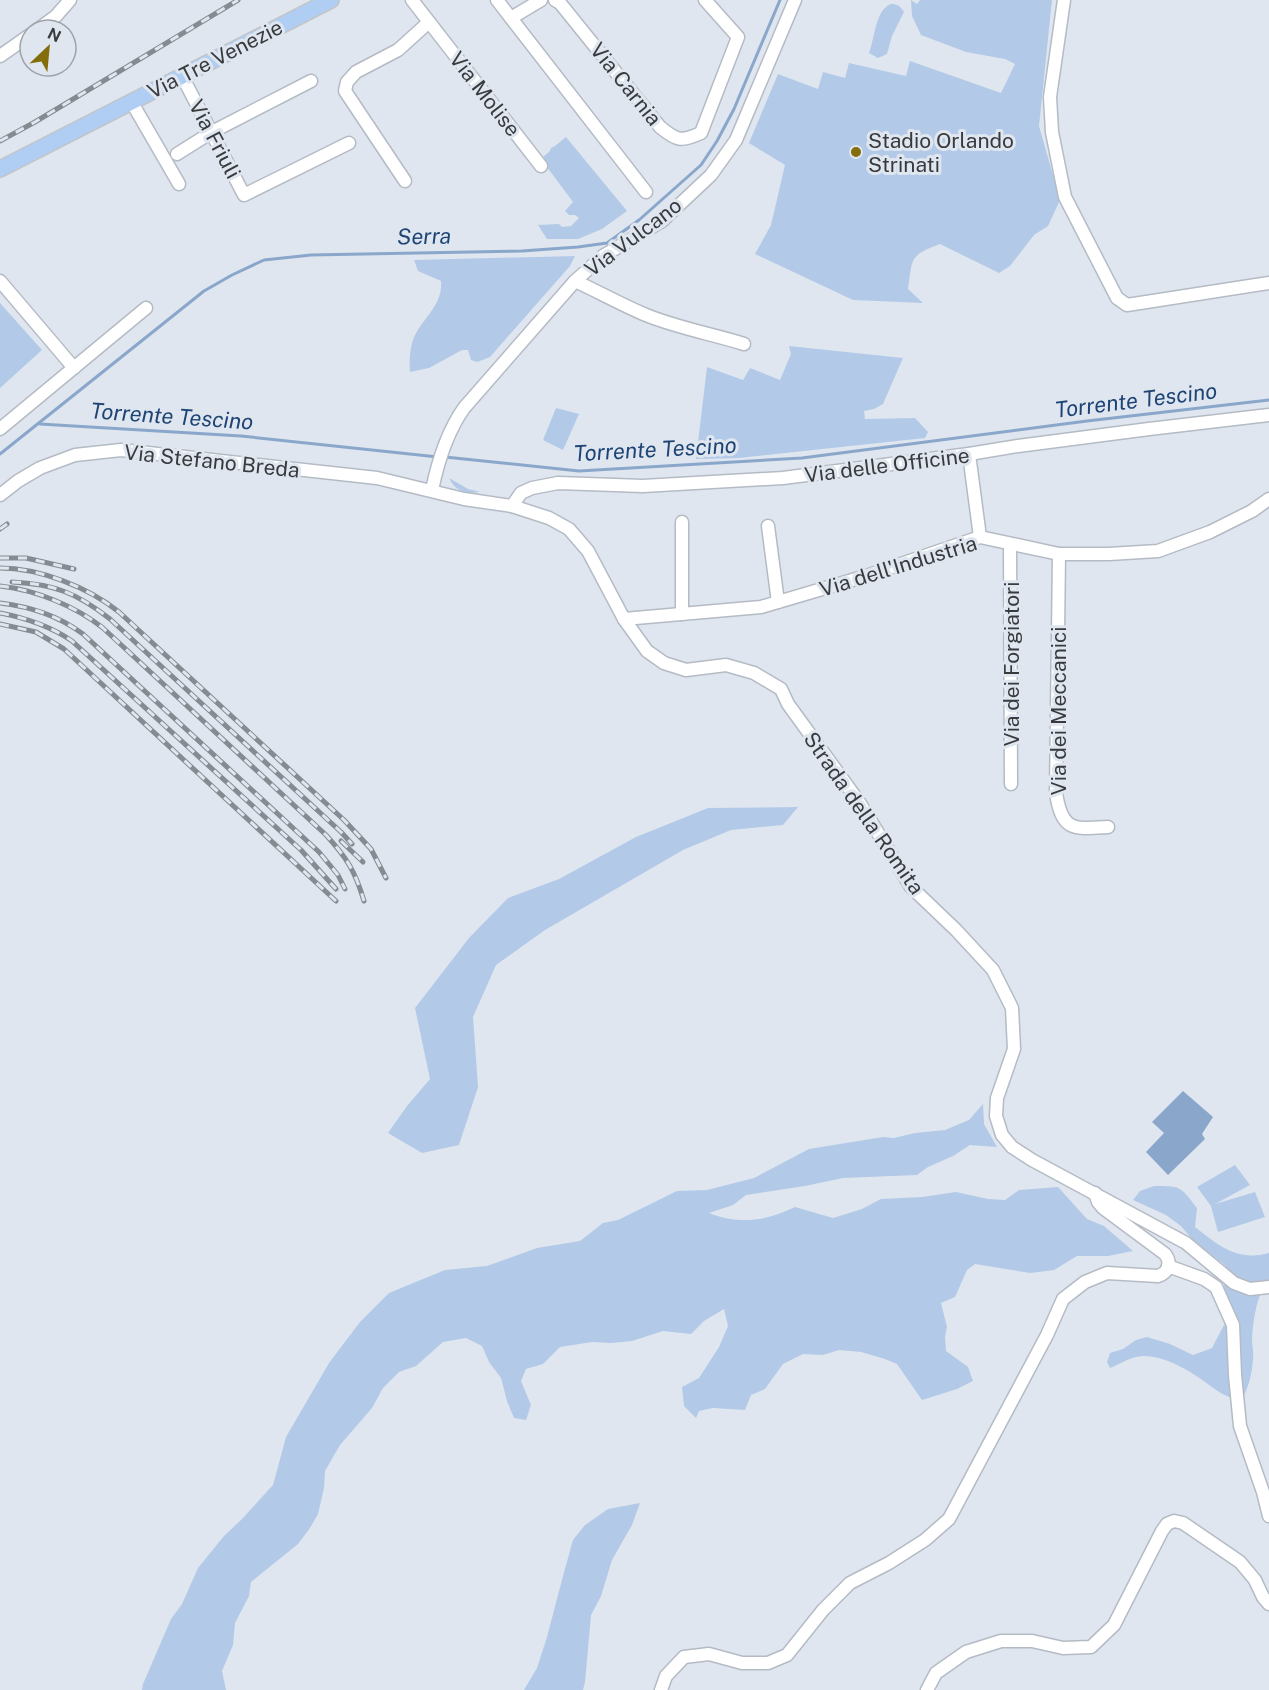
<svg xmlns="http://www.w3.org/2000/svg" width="1269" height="1690" viewBox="0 0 1269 1690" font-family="'Public Sans',sans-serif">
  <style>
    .green { fill: #b2cae8 }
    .water { fill: #8aa7cb }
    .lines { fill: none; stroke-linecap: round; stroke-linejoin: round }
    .stream { stroke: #8aa7cb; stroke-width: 3 }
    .minor-casing { stroke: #b5bbc4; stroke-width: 15 }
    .major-casing { stroke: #c3c4c5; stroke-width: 18 }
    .minor { stroke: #fff; stroke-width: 12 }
    .major { stroke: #b0cef4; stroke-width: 15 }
    .rail-casing { stroke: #868b91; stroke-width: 5 }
    .rail { stroke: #dfe6ef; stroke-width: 3; stroke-dasharray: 9; stroke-linecap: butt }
    .poi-dot { fill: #846e0c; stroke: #dfe6ef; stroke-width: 2 }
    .labels { text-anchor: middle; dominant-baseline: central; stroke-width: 6; stroke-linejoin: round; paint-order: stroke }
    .street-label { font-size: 21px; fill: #383b3e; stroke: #dfe6ef }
    .poi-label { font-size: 21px; fill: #383b3e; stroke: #dfe6ef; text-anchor: start }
    .water-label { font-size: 22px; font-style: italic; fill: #1d4474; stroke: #dfe6ef }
  </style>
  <rect width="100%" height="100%" fill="#dfe6ef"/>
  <g class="green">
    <path d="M911,0L917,4L920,0H1052L1039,126L1060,200L1048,226L1034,235L1010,266L999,273L940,244C909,256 913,257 908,289L923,303L853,300L755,254L771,225L785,165L749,143L778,74L818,89L823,72L845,78L849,63L906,76L910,61L1001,93L1015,64L1005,59L966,52L921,35L912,16Z"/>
    <path d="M891,4C898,4 900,6 904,12L892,36L887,54L878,58L869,53C875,38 875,10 891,4Z"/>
    <path d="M566,137L627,211L602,229L578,239H547L538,225L559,224L562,227L571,226L579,218L575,215H569L565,211L573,202L541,159L550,151L551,148L555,146Z"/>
    <path d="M575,256L570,266L490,357L477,362L471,360L468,350H462L429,368L410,372C409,360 410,345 415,335C425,316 443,304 441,281L418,271L414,260Z"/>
    <path d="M0,303L42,350L0,388Z"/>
    <path d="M789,346L903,358L883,404L874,409L864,411L865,419L915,418L928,432L925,438L739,458L696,459L707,367L743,380L750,368L780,380L791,354Z"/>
    <path d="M556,408L579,414L563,450L543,440Z"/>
    <path d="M449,478L468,489L480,492C466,494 456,492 449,478Z"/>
    <path d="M798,807L783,825L731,830L683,850L545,930L496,965L473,1017L478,1087L459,1145L422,1153L388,1133L407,1106L430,1079L415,1008L469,938L508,898L559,879L636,837L708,808Z"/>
    <path d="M983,1104L984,1124L997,1147L970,1145L953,1156L928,1167L917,1175L843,1178L805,1186L746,1195L733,1205L709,1213C740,1225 766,1221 795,1207L833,1218L862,1209L881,1199L922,1197L956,1192L988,1199L1005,1200L1019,1190L1058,1187L1087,1219L1104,1226L1133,1251L1108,1256H1077L1054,1270L1030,1273L975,1264L967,1270L955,1297L941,1303L947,1327L945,1337L946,1351L968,1367L973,1381L957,1389L922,1400L897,1364L885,1359L861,1352L839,1350L823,1355L803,1354L783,1364L765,1389L751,1395L745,1410L713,1408L699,1411L696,1418L684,1406L682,1387L699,1378L719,1347L728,1326L724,1309L704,1321L691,1334L663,1331L632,1341L611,1343L592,1342L560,1347L543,1364L526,1369L521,1381L531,1405L526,1420L514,1418L507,1401L501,1378L489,1362L482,1346L466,1338L443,1342L416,1366L399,1372L383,1388L372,1408L340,1445L325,1471L324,1488L318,1514L310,1528L298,1544L251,1582L249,1596L235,1623L233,1645L222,1671L226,1690H142L143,1684L171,1619L182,1604L198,1568L224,1536L242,1519L273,1485L286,1437L329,1363L360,1322L389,1293L445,1270L487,1266L537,1248L580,1241L603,1223L618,1220L677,1191L707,1190L754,1178L809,1149L883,1137L894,1138L915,1133L945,1130L969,1120Z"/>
    <path d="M1235,1165L1250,1185L1215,1204L1255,1192L1265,1217L1218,1232L1211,1206L1197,1187Z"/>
    <path d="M1154,1186C1181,1186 1180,1186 1197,1208L1195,1227C1218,1245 1237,1262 1269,1253V1282C1256,1292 1253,1324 1252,1340C1252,1346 1254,1352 1253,1359C1252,1374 1249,1386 1242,1400C1226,1398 1217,1391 1205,1382C1187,1369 1158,1352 1136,1357C1127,1359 1118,1365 1110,1368L1107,1362L1110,1353L1123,1349L1136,1340L1147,1337L1170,1344L1193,1355L1212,1348L1226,1321L1223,1298L1226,1266L1192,1239L1181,1226L1166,1215L1133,1200L1140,1191Z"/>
    <path d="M640,1503L632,1525L612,1560L601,1596L591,1615L585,1682L583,1690H524L537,1668L547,1637L563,1576L573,1540L585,1525L608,1509Z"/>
  </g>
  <path class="water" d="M1183,1091L1213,1117L1202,1134L1205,1139L1168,1175L1146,1152L1164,1133L1152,1122Z"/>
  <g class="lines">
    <g class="stream">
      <path d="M40,424L241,436L438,457"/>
      <path d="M0,454L204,291L232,275L264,260L311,255L522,251L578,247L607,243L639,220L701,165L717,141L734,109L780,0"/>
      <path d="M445,457L579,471L802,458L1087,421L1269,400"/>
    </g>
    <defs>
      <g id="minor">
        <path d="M412,0L541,166"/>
        <path d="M497,0L646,192"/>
        <path d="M555,0L560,3L660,127C677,141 681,142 701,133L738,37L705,0"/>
        <path d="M1064,0L1050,97L1052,132L1065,197L1117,298L1127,305L1269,283"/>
        <path d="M511,18L541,0"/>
        <path d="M37,30L56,16L70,0"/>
        <path d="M0,56L30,35"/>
        <path d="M182,76L244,195L349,143"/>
        <path d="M131,101L179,184"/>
        <path d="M177,154L212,132L311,81"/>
        <path d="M405,181L345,91L347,82L356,72L398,50L429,22"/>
        <path d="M0,281L74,368"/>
        <path d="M575,281C599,292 622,305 646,315C678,328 712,334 744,344"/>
        <path d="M0,429L146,308"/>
        <path d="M969,454L980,537"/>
        <path d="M432,490C438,461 447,432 464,408L575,281L603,256L662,221L711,175L736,140L795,0"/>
        <path d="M0,495L18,481L40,468L75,455L121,450L377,478L464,499L512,506L549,518L569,529L588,551L624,619L647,651L664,663L686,670L726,665L754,673L781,689L788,704L859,802L911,887L956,930L993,970L1012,1008L1014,1049L997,1098L996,1116L1002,1135L1012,1147L1032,1160L1186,1243L1234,1283L1250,1289L1269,1287"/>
        <path d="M512,506L521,493L532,488L558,483L643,486L783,478L969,454L1018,446L1149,429L1269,415"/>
        <path d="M768,526L778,602"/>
        <path d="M1010,544L1011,784"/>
        <path d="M1059,554L1056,793C1062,832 1074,829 1108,827"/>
        <path d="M682,614V522"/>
        <path d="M624,619L761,607L866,576L980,537L1059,554H1109L1158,551L1210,532L1252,511L1269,499"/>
        <path d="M1168,1266L1204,1279L1216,1287L1233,1325L1235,1375L1240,1426L1263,1492L1269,1516"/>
        <path d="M661,1690L666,1676L684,1657L709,1654L742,1663H768L787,1655L823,1610L850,1583L889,1563L925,1540L949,1519L1047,1335L1063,1299L1085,1282L1107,1273L1158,1276C1168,1273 1172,1263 1165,1254L1103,1208L1098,1202L1095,1193"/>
        <path d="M927,1690L936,1673L966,1652L1001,1641H1032L1063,1648L1091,1647L1114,1625L1162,1531L1167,1524L1174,1521L1183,1523L1240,1562L1255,1580L1263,1597L1269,1604"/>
      </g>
      <path id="major" d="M0,169L331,0"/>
    </defs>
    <use href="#minor" class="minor-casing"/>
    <use href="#major" class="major-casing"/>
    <use href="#minor" class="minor"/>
    <use href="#major" class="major"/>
    <defs>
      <g id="rail">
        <path d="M0,141L35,122L238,0"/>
        <path d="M0,529L7,524"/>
        <path d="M0,558H26L74,569"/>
        <path d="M0,568C39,568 88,587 119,612L344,820L371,849L386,878"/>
        <path d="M12,582C54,584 77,593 110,619L341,832L352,844"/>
        <path d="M0,586C36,590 75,606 103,628L326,835C347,858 355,871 364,901"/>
        <path d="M0,603C31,607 57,615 83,634L319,852L338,875L345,889"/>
        <path d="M0,613C26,618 50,626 72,641L301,850L336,889"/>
        <path d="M0,624L36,632L64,649L336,901"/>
        <path d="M341,841L363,862"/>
      </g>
    </defs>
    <use href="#rail" class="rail-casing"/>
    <use href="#rail" class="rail"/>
  </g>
  <circle class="poi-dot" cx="856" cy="152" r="6"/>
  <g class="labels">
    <g class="street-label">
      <text transform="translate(215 59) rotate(-27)">Via Tre Venezie</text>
      <text transform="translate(626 84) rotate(51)">Via Carnia</text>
      <text transform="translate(485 94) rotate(52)">Via Molise</text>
      <text transform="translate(215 139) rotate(62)">Via Friuli</text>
      <text transform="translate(633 237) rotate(-37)">Via Vulcano</text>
      <text transform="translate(212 461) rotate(6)">Via Stefano Breda</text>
      <text transform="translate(887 465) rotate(-7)">Via delle Officine</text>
      <text transform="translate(898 566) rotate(-17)">Via dell'Industria</text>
      <text transform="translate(1011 664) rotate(-90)">Via dei Forgiatori</text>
      <text transform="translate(1058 711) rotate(-90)">Via dei Meccanici</text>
      <text transform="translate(864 813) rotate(55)">Strada della Romita</text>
    </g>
    <g class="poi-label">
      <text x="868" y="140">Stadio Orlando<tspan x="868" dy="24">Strinati</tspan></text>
    </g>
    <g class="water-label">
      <text transform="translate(424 236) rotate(-1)">Serra</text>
      <text transform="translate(1136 400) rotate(-7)">Torrente Tescino</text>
      <text transform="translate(172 416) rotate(4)">Torrente Tescino</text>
      <text transform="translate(655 449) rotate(-3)">Torrente Tescino</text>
    </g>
  </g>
  <g transform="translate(48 48) rotate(26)"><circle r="28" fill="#dfe6ef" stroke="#9ca2a8" stroke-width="1.5"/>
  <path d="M0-4.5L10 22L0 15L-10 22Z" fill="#846e0c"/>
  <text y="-9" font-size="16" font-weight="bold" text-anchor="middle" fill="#383b3e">N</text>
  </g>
</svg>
